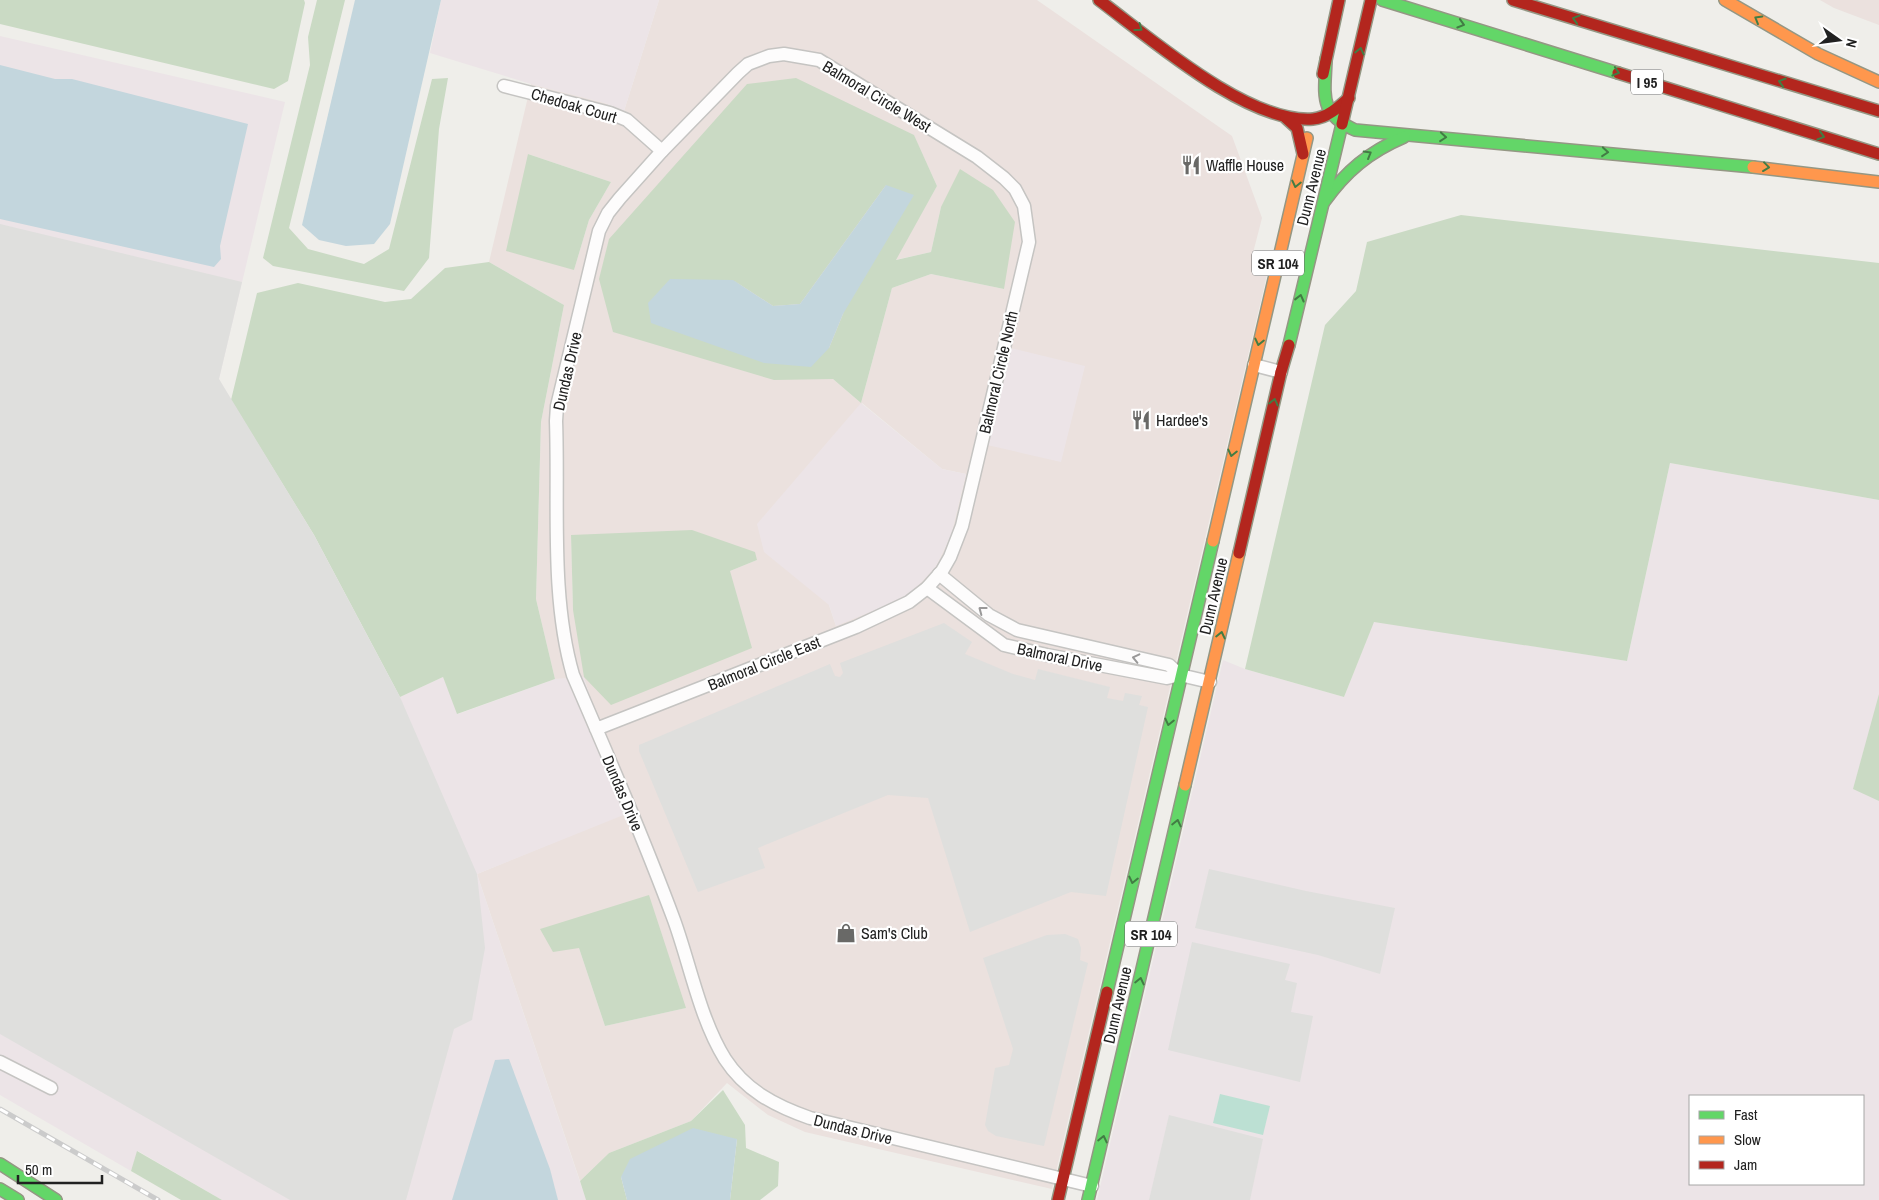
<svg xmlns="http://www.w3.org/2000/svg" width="1879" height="1200" viewBox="0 0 1879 1200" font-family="'Archivo Narrow',sans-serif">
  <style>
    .commercial { fill: #ebe1de; fill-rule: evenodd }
    .industrial { fill: #ece4e7; fill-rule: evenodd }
    .forest { fill: #cadac4; fill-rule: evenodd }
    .pitch { fill: #bce0d3 }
    .parking { fill: #dfdfdd }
    .water { fill: #c3d6dd }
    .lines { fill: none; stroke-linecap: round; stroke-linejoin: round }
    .street-casing { stroke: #c5c4c2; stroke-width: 15 }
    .fast-casing { stroke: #949784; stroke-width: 14 }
    .slow-casing { stroke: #949784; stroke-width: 14 }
    .jam-casing { stroke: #949784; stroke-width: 14 }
    .street { stroke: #fdfcfc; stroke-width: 12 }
    .fast { stroke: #63d668; stroke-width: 11 }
    .slow { stroke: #ff974d; stroke-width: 11 }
    .jam { stroke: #b3261e; stroke-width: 11 }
    .rail-casing { stroke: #cbcbcb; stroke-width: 5 }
    .rail { stroke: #fff; stroke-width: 3; stroke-dasharray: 9; stroke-linecap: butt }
    .oneway { stroke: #427c44 }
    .oneway2 { stroke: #9a9999 }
    .labels { text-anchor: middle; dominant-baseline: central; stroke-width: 4.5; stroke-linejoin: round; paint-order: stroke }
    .shield { fill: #fff; stroke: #646464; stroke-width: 1 }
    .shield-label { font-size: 15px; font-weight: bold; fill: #212121 }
    .street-label { font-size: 16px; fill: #212121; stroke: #fff }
    .poi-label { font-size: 16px; fill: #212121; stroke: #fff; text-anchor: start }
  </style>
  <rect width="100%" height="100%" fill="#efeeea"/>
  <g class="commercial">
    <path d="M659,0H1037L1232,136L1262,218L1253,253L1271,258L1052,1189L805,1132L768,1115L727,1083L691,1121L609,1153L580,1181L477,874L626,813L584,678L555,679L536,599L541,422L564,305L489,262L531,84L605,103L624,111ZM914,136L937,186L895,260L931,252L941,207L1004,289L931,274L892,288L861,403L833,379ZM528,154L611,182L589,220L574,270ZM862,403L942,469L966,474L951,535L935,568L836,626L829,605ZM571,535L757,560L730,571L573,610ZM579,948L686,1008L605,1026Z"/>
    <path d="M1820,0H1879V25L1834,8Z"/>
  </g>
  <g class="industrial">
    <path d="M441,0H659L624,111L605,103L531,84L430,53Z"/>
    <path d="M0,36L285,102L219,379L400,697L443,677L458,714L555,679L584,677L626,814L477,874L586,1200H222L138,1151L131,1171L0,1095Z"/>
    <path d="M998,345L1085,366L1061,462L974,442Z"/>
    <path d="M861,403L942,469L966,474L951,535L935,568L907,597L836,626L829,605L764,552L757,524Z"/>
    <path d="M1670,463L1879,500V1200H1097L1223,660L1245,669L1344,697L1374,621L1627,661ZM1690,1096H1863V1184H1690Z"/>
  </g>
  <g class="forest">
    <path d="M0,0H304L305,3L288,81L274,89L0,24Z"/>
    <path d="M317,0H345L289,228L308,249L364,264L389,249L432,79L448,78L439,129L429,258L404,291L273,266L263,258L310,65L308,37Z"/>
    <path d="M796,78L914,135L937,186L896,260L931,252L941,207L960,169L993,190L1015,222L1004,289L931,274L892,288L861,403L833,379L774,380L613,332L599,279L609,239L747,84ZM886,185L843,314L829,348L733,280L773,306L800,304Z"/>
    <path d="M528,154L611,182L589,220L574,270L506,251Z"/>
    <path d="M1461,215L1879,263V500L1670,463L1627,661L1374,622L1344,697L1245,669L1325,325L1356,291L1367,242Z"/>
    <path d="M489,262L564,305L541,422L536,599L555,679L457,714L443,677L400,697L314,535L231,400L257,293L298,283L385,302L411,299L445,268Z"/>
    <path d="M692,530L755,552L757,560L730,571L752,648L611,705L584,677L573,610L571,535Z"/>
    <path d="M1879,694V801L1853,789Z"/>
    <path d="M649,895L686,1008L605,1026L579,948L553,952L540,929Z"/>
    <path d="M723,1090L745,1125L746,1148L779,1162L778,1186L760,1200H730L737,1139L621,1177L627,1200H586L580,1181L609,1153L691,1121Z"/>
    <path d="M137,1151L222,1200H181L131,1171Z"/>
  </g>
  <path class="pitch" d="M1220,1094L1270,1106L1263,1135L1213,1123Z"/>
  <g class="parking">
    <path d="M0,224L242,282L219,379L314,535L400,697L477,874L485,948L472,1020L454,1029L406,1200H290L0,1034Z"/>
    <path d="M944,623L972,642L965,654L1013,674L1035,680L1038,669L1110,687L1107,698L1123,701L1125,693L1142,696L1139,705L1148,707L1106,896L1071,892L970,932L928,798L888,795L758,848L765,868L698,892L639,751V745L830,664L835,676L840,677L843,673L840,663Z"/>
    <path d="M1209,869L1306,891L1395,908L1380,974L1318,955L1195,928Z"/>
    <path d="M1065,934L1078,939L1081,948L1080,960L1088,963L1044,1146L996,1136L988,1131L985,1125L995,1068L1009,1065L1013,1049L983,958L1047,935Z"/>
    <path d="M1192,942L1290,964L1285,980L1297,983L1291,1012L1313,1016L1300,1082L1168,1050Z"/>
    <path d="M1169,1115L1263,1139L1250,1200H1149Z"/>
  </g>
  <g class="water">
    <path d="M355,0H441L390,224L374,244L346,246L319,240L302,225Z"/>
    <path d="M0,65L55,79H72L248,124L220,246L221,259L214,267L0,219Z"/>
    <path d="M886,185L914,195L843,314L829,348L811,367L764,363L651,323L648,303L670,279L733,280L773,306L800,304Z"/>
    <path d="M509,1059L550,1169L558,1200H452L495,1060Z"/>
    <path d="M693,1128L737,1139L730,1200H627L621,1177L630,1159Z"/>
  </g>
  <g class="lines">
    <defs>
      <g id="street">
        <path d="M504,86L610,113L627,120L662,151"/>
        <path d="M1254,365L1281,372"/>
        <path d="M939,574L989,615L1017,630L1169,665L1180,675L1210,682"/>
        <path d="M927,588L1004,645L1047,655L1167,678L1180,675"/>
        <path d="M596,729L856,627L909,602L927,588L942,571L950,557L962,526L1029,242L1024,206L1015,189L1004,178L977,157L819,60L784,54L769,56L748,64L738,73L662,151L620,198L608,213L599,231L557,406L556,421C559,503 550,596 573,675C608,756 643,837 674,920C690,964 700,1019 725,1059C745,1090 775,1106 810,1118L1092,1186"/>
        <path d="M0,1062L51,1088"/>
      </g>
      <g id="fast">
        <path d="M1382,0L1618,73"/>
        <path d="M1326,59C1325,95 1318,113 1355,130L1753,167"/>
        <path d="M1324,202C1346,171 1369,152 1404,137"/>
        <path d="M1289,345L1342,124"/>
        <path d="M1107,992L1213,541"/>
        <path d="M0,1164L56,1200"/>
        <path d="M0,1189L18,1200"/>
        <path d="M1088,1200L1185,785"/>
      </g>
      <g id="slow">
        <path d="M1725,0L1818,54L1879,82"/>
        <path d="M1753,167L1879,182"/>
        <path d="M1213,541L1307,138"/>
        <path d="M1185,785L1239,553"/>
      </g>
      <g id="jam">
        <path d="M1099,0C1150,38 1248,124 1313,119C1327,118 1339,107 1349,98"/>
        <path d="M1513,0L1879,111"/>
        <path d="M1618,73L1879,154"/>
        <path d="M1323,74L1339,0"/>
        <path d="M1286,118L1297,128L1303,154"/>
        <path d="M1342,124L1371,0"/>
        <path d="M1281,372L1289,345"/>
        <path d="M1239,553L1281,372"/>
        <path d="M1058,1200L1107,992"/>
      </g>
    </defs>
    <use href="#street" class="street-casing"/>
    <use href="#fast" class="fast-casing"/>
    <use href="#slow" class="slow-casing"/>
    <use href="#jam" class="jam-casing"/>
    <use href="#street" class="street"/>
    <use href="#fast" class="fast"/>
    <use href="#slow" class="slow"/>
    <use href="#jam" class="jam"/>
    <defs>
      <path id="rail" d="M0,1109L158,1200"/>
    </defs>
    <use href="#rail" class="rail-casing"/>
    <use href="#rail" class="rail"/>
  </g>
  <defs><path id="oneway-chevron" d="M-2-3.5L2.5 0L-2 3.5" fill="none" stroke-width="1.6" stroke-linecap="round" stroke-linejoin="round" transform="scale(1.25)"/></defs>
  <g class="oneway">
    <use href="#oneway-chevron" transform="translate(1576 19) rotate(-163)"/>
    <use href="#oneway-chevron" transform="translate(1758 19) rotate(-150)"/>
    <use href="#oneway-chevron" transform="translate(1461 24) rotate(17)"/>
    <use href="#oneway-chevron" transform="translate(1139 28) rotate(36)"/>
    <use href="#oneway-chevron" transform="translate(1360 51) rotate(-77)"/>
    <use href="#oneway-chevron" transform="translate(1616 72) rotate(17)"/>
    <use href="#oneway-chevron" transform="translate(1782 82) rotate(-163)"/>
    <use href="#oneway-chevron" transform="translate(1821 136) rotate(17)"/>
    <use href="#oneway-chevron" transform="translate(1443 137) rotate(5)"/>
    <use href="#oneway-chevron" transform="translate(1605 152) rotate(5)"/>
    <use href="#oneway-chevron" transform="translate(1368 154) rotate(-30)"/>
    <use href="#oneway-chevron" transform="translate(1766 167) rotate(7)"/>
    <use href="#oneway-chevron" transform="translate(1296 184) rotate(103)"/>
    <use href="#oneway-chevron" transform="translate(1300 298) rotate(-76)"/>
    <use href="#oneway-chevron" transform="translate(1259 342) rotate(103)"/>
    <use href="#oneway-chevron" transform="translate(1274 402) rotate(-77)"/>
    <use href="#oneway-chevron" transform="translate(1232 453) rotate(103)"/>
    <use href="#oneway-chevron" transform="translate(1221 635) rotate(-77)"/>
    <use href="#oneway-chevron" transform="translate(1169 722) rotate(103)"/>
    <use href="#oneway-chevron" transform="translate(1177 823) rotate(-77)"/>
    <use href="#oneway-chevron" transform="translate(1133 880) rotate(103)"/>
    <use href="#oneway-chevron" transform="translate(1140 981) rotate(-77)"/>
    <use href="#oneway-chevron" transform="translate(1103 1139) rotate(-77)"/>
  </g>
  <g class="oneway2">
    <use href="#oneway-chevron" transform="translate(982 610) rotate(-143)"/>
    <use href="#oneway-chevron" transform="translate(1136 658) rotate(-167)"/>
  </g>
  <defs>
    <symbol id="restaurant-bare" viewBox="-9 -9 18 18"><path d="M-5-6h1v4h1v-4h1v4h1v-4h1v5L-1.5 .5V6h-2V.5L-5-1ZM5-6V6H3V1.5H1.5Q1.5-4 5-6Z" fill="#696967" stroke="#fff" stroke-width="2.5" paint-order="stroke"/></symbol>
    <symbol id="shop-bare" viewBox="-9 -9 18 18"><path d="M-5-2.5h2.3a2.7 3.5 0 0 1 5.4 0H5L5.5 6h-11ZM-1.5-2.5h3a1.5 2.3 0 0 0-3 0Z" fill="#696967" stroke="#fff" stroke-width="2.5" paint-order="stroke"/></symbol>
  </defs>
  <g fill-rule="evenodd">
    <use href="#restaurant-bare" x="1177" y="151" width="28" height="28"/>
    <use href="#restaurant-bare" x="1127" y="406" width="28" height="28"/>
    <use href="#shop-bare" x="832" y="919" width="28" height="28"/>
  </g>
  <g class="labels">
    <g class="shield">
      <rect x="1631" y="69.5" width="32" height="25" rx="4"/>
      <rect x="1252" y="250.5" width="52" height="25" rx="4"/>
      <rect x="1125" y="921.5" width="52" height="25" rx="4"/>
    </g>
    <g class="shield-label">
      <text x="1647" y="82">I 95</text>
      <text x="1278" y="263">SR 104</text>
      <text x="1151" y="934">SR 104</text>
    </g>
    <g class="street-label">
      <text transform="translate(877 96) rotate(31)">Balmoral Circle West</text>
      <text transform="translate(574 105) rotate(16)">Chedoak Court</text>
      <text transform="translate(1311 187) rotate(-76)">Dunn Avenue</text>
      <text transform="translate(567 371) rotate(-77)">Dundas Drive</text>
      <text transform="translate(998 372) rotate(-77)">Balmoral Circle North</text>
      <text transform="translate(1213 596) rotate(-77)">Dunn Avenue</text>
      <text transform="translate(1060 657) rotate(12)">Balmoral Drive</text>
      <text transform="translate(764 663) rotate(-22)">Balmoral Circle East</text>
      <text transform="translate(623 793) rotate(67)">Dundas Drive</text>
      <text transform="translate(1117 1005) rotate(-77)">Dunn Avenue</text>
      <text transform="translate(853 1129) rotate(14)">Dundas Drive</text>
    </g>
    <g class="poi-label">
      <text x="1206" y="165">Waffle House</text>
      <text x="1156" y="420">Hardee's</text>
      <text x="861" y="933">Sam's Club</text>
    </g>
  </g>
  <rect x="1689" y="1095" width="175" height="90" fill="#ffffff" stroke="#a6a6a6"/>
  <rect x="1699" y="1111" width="25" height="8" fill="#63d668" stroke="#a6a6a6"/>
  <text x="1734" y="1120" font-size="15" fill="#212121">Fast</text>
  <rect x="1699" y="1136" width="25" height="8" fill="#ff974d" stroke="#a6a6a6"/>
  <text x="1734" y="1145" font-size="15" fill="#212121">Slow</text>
  <rect x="1699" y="1161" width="25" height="8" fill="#b3261e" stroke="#a6a6a6"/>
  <text x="1734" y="1170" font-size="15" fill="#212121">Jam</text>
  <g transform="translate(1839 40) rotate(104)" stroke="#ffffff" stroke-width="4" paint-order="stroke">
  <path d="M0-4L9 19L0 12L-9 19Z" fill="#212121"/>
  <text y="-8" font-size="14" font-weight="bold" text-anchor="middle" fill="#212121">N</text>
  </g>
  <path d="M18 1175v8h84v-8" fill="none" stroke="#212121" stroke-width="2.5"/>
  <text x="25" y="1175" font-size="15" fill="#212121" stroke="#ffffff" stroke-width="4" paint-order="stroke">50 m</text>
</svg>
